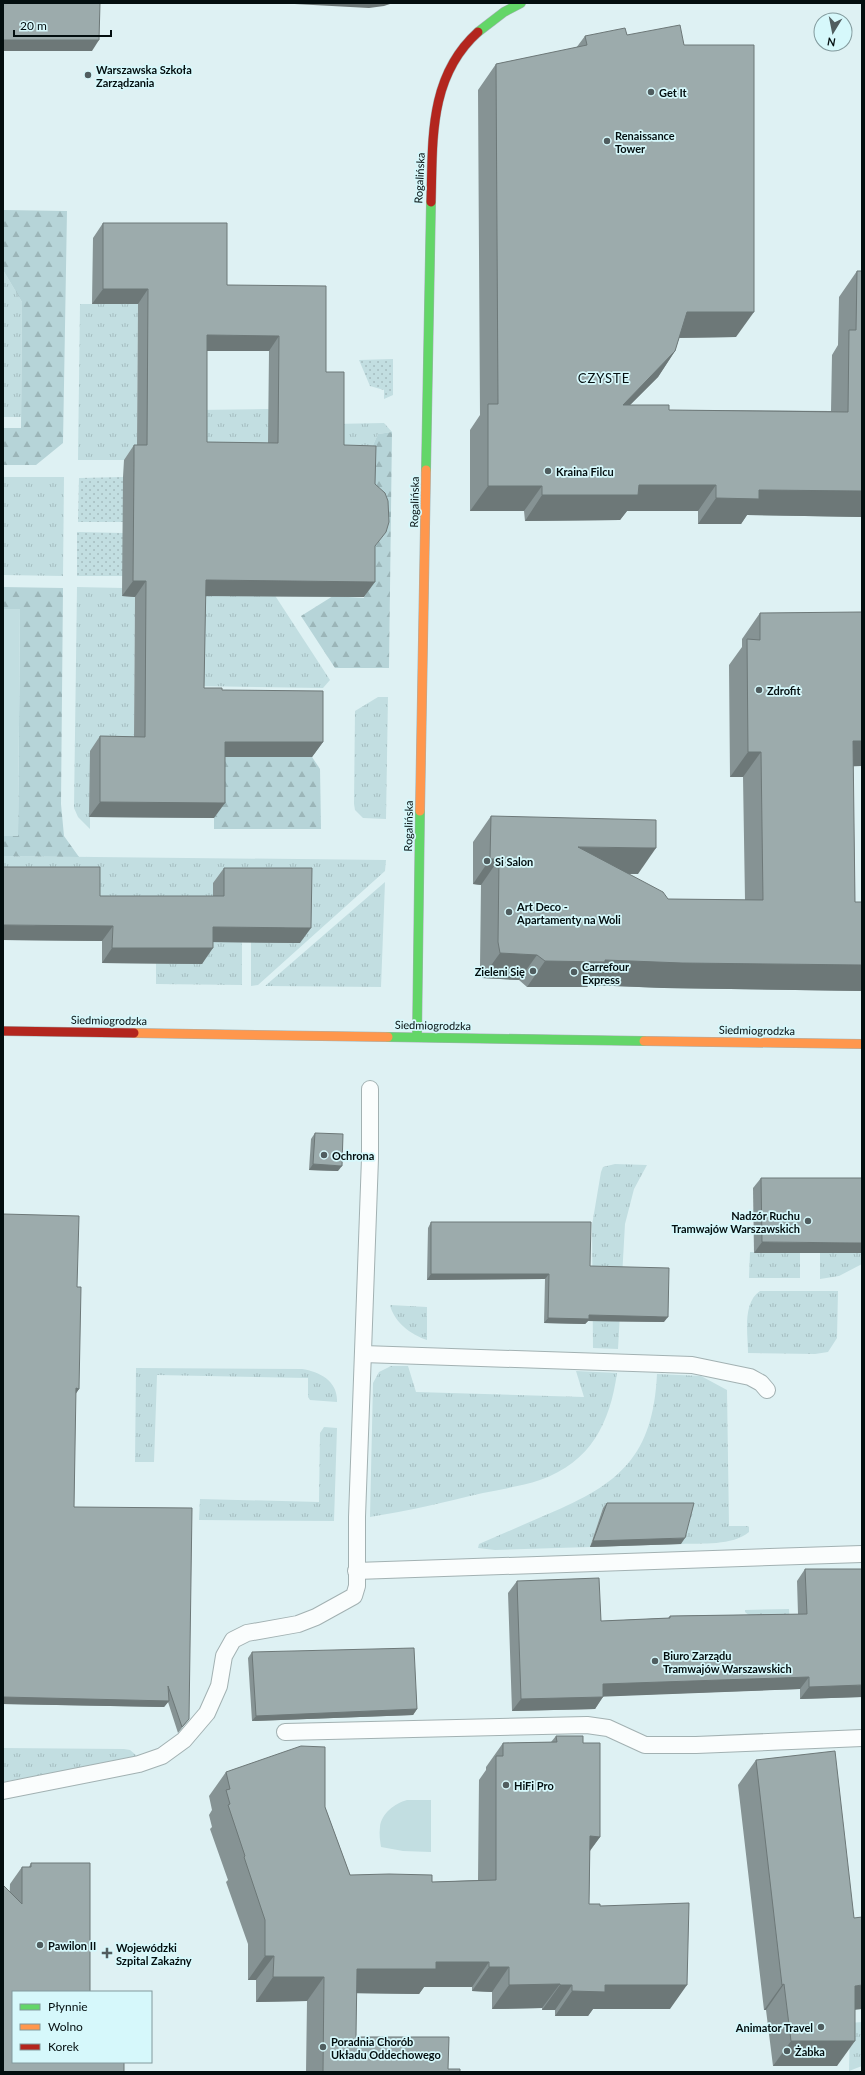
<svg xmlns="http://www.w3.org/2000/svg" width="865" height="2075" viewBox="0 0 865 2075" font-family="Lato,sans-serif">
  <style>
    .grass { fill: url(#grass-tufts) }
    .forest { fill: url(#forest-firs) }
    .park { fill: #c2dee1 }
    .garden { fill: url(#garden-dots) }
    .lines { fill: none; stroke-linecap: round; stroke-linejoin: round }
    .lane-casing { stroke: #a2b1b2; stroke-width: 18 }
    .fast-casing { stroke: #a2b1b2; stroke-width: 10 }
    .slow-casing { stroke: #a2b1b2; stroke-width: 10 }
    .jam-casing { stroke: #a2b1b2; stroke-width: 10 }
    .lane { stroke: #fafdfd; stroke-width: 16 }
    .fast { stroke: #63d668; stroke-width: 9 }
    .slow { stroke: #ff974d; stroke-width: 9 }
    .jam { stroke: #b3261e; stroke-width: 9 }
    .wall { fill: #869394; fill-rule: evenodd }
    .shaded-wall { fill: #6d7878 }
    .building { fill: #9cabac; stroke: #6d7878; fill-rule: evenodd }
    .poi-dot { fill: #505d5f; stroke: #d6f8fb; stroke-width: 1.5 }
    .labels { text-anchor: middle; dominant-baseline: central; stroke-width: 3.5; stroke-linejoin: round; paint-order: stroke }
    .poi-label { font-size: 11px; font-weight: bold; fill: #030e0f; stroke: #d6f8fb; text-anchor: start }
    .street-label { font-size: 11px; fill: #030e0f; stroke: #d6f8fb }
    .quarter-label { font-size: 13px; letter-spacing: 1px; fill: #030e0f; stroke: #d6f8fb }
  </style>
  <defs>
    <pattern id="grass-tufts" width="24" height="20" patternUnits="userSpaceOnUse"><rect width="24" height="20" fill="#c2dee1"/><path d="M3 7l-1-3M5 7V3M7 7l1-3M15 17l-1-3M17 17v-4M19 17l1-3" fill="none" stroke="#a5bdc0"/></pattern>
    <pattern id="forest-firs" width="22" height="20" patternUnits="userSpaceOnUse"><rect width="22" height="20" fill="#b6d4d8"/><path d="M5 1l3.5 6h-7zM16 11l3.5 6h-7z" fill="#9bb5b8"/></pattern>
    <pattern id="garden-dots" width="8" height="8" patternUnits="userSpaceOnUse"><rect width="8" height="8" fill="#c2dee1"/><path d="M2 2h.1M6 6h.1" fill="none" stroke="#a5bdc0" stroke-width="1.8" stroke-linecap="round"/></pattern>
  </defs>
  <rect width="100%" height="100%" fill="#def1f3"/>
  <g class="grass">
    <path d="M3,270L22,302L21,417H3Z"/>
    <path d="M80,304H138L137,460H78Z"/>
    <path d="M268,409L333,424L384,423L392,432L378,434L366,461L203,459L196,410Z"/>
    <path d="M3,477H64L63,576L3,575Z"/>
    <path d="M77,587L123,588V596L135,597L134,752L90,751V829L78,817L74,808Z"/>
    <path d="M274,594L330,680L323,688L194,686L195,595Z"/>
    <path d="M378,697H388L386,819L363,818L355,810L354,804L355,711Z"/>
    <path d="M3,856L386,860L385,871L258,985L251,986V942L213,883V911L89,912L3,882Z"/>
    <path d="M385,882L381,987L265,986Z"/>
    <path d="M203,942H242V985L156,984V963Z"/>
    <path d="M615,1164L647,1165L634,1189L625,1224L618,1349L593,1348L592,1225L601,1172L603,1167Z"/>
    <path d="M750,1252L800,1253V1278H749Z"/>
    <path d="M820,1253H862V1264L839,1276L820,1279Z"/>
    <path d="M760,1291H838L837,1338L828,1352L815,1354L748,1353C748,1334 742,1303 760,1291Z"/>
    <path d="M390,1305L427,1307V1340C411,1335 394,1322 390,1305Z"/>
    <path d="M391,1366H408L416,1392L584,1397L576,1371L617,1373C610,1423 591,1462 540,1480C522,1486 502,1489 483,1493C445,1502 408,1511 370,1517L373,1383L379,1372Z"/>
    <path d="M136,1368L302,1369C320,1372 338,1381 337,1402L310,1400L308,1397V1378L157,1375L154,1462H135Z"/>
    <path d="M657,1374L701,1376L727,1390L729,1526H747L749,1527V1532C732,1546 702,1543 681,1544L690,1508H603L590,1547L495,1550L478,1548L479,1544C502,1534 525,1524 548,1514C620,1484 653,1456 657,1374Z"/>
    <path d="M324,1427L337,1428L334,1521L199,1520L200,1499L319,1502L320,1433Z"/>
    <path d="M789,1609L790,1626L751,1617L745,1612V1610Z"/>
    <path d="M3,1748L124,1749L130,1750L136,1755L135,1758L3,1782Z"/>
    <path d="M862,2022V2066L849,2071L850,2023Z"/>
  </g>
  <g class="forest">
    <path d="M3,210L67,211L63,443L36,465H3V428H21L22,302L3,270Z"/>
    <path d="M392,432L389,668H335L301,616L333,596L364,598L366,461L378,434Z"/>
    <path d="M3,587L63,588L61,804L64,836L79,857L3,856V836H18L20,616V609H3Z"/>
    <path d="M214,757H312L320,769L321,829H214Z"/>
  </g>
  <g class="park">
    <path d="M3,609H20L18,836H3Z"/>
    <path d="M407,1800H431V1852L403,1851L381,1847C380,1841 379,1834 380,1827C381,1814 395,1803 407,1800Z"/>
  </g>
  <g class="garden">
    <path d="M393,359V395L384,399V390L370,386L359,360Z"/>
    <path d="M123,477V522H78L79,478Z"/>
    <path d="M77,532L123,533V576H77Z"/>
  </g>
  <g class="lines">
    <defs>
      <g id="lane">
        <path d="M363,1354L692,1365L750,1377L761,1383L767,1390"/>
        <path d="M356,1571L862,1554"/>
        <path d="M285,1732L587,1725L608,1728L645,1745H696L862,1738"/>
        <path d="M3,1791L139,1764L162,1756L184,1740L207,1713L219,1686L224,1656L233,1640L247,1633L298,1624L316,1617L354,1596L357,1586V1517L370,1158V1089"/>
      </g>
      <g id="fast">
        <path d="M478,32L504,12L521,3"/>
        <path d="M426,470L431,202"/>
        <path d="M388,1037L644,1041"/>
        <path d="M417,1037L420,811"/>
      </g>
      <g id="slow">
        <path d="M420,811L426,470"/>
        <path d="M134,1033L388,1037"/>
        <path d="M644,1041L862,1044"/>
      </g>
      <g id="jam">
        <path d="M431,202C433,141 428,77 478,32"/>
        <path d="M3,1031L134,1033"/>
      </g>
    </defs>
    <use href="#lane" class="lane-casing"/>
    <use href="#fast" class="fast-casing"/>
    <use href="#slow" class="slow-casing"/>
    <use href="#jam" class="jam-casing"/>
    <use href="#lane" class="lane"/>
    <use href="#fast" class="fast"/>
    <use href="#slow" class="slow"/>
    <use href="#jam" class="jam"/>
  </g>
  <g class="wall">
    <path d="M627,35L736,337L679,338L675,351L658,377L630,405L669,410L831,411L832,355L838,345L839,297L857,271H862V517L747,515L741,524H698V511H627L620,520L525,521L524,511H470V430L480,415L478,90L496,64L576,48L585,36Z"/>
    <path d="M103,223L227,285L326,372L344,445L375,484V547L364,597L205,596L204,688L222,690L323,742L312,757H225L214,818L89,817L90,751L100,736L134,737L135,597L122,596L123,477L124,460L134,445H137L138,304H92L93,238ZM207,351H269L268,443L207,442Z"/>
    <path d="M760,613L853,766L855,902H862V991L664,988L589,985L587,987H527L519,980L482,978L480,967L481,885L473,884V842L491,816L638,874H627L668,899L745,900L743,777H730L729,665L742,647V639Z"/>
    <path d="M224,868L300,943L213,942L202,964L102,963V941L3,940L100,896H213V883Z"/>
    <path d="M315,1133L338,1171L309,1170L311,1139Z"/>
    <path d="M761,1178H862L754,1253L753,1188Z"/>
    <path d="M431,1222L590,1266L664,1322L588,1321L585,1324L544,1323L545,1279L427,1280L428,1228Z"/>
    <path d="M77,1287L79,1389L75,1394L74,1507L189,1719L178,1733L168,1702L164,1707L3,1704Z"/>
    <path d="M607,1503L681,1544L590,1547L603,1508Z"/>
    <path d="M805,1569L862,1697L800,1699V1689L603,1696L595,1709L512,1711L508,1593L517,1581L601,1621L668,1618L670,1616L798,1614L797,1581Z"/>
    <path d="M252,1652L417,1709L413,1715L252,1721L248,1658Z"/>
    <path d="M556,1736L583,1743L600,1837L590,1851L589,1904L600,1906L670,2009H593L588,2016H555V2010H542V2008L492,2009V1992L472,1991V1987H424L419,1994L356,1993V2037L448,2069L460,2072H306L307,2001L256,2002V1980H248V1944L226,1882L228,1880L210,1829L212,1827L209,1815L212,1810L209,1796L226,1772L325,1807L350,1875L432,1882L478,1880L479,1780L486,1770V1767L503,1743L551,1742Z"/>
    <path d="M756,1760L855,2010L837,2066H773L766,2010H764L738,1785Z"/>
    <path d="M31,1863H90L13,1992L3,2072L10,1884L22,1867H29Z"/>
  </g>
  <g class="shaded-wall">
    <path d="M276,3H393L384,6L369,8Z"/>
    <path d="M3,40H99L92,51H3Z"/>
    <path d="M103,289H148L138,304H92Z"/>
    <path d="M687,312H754L736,337L669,338Z"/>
    <path d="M207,335L279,336L269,351H196Z"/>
    <path d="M675,351L658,377L605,430L623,405Z"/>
    <path d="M639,485H716L698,511H627L620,520L525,521L542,495Z"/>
    <path d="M488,486H542L524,511H470Z"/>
    <path d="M759,490L862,491V517L747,515L741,524H698L716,498Z"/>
    <path d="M206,580L375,582L364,597L195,596Z"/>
    <path d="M133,581H146L135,597L122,596Z"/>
    <path d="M853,741H862V766L835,767Z"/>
    <path d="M225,742H323L312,757H214Z"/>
    <path d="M748,752H761L743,777H730Z"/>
    <path d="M100,802L225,803L214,818L89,817Z"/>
    <path d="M578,847L656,848L638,874L560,873Z"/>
    <path d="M490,859H499L481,885L473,884Z"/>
    <path d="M3,925L113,926L102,941L3,940Z"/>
    <path d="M213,927L311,928L300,943L203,942Z"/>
    <path d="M112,948H213L202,964L102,963Z"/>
    <path d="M500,953L537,955L519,980L482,978Z"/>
    <path d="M605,960L862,965V991L664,988L589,985L587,987H527L545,961Z"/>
    <path d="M313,1164L342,1166L338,1171L309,1170Z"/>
    <path d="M762,1242L862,1243V1253H754Z"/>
    <path d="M431,1274H549L545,1279L427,1280Z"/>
    <path d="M589,1315L668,1317L664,1322L588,1321L585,1324L544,1323L548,1318Z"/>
    <path d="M76,1388L79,1389L75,1395Z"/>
    <path d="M685,1538L681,1544L590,1547L593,1541Z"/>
    <path d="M809,1677L800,1689L594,1697L603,1684Z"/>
    <path d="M862,1685V1697L800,1699L809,1687Z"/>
    <path d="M3,1697L169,1701L164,1707L3,1704Z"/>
    <path d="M603,1697L595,1709L512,1711L521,1699Z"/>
    <path d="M417,1709L413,1715L252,1721L256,1716Z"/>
    <path d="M590,1836L600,1837L582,1861Z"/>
    <path d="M265,1956H274L256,1980H248Z"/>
    <path d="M436,1962H489L472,1987H424L419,1994L339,1993L357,1969Z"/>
    <path d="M489,1967H509L492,1992L472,1991Z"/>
    <path d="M273,1977H324L307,2001L256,2002Z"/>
    <path d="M560,1984L542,2008L492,2009L509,1985Z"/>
    <path d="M784,1984L766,2010H764L782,1985Z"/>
    <path d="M560,1985H572L555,2010H542Z"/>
    <path d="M605,1985H687L670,2009H593L588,2016H555L572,1991Z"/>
    <path d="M862,1985V2009L837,2012L855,1986Z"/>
    <path d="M791,2041H855L837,2066H773Z"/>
  </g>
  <g class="building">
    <path d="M3,3H100L99,40H3Z"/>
    <path d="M680,25L684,45H754V312H687L675,351L623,405H669V410L848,412L849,330H856L857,271H862V491L759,490V499L716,498V485H639L638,495H542V486H488V404H498L496,64L587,45L585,36L625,28L627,35Z"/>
    <path d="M103,223H227V285L326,286V372H344V445L376,446L375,484L385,493L388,501L389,522L386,532L375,546V582L206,580L204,688H222V690L323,691V742H225V803L100,802V736L145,737L146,581H133L134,462V445H147L148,289H103ZM207,335L279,336L278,443L207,442Z"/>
    <path d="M862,612V741H853L855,902H862V965L682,963L605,960V962L545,961L537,955L500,953L498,942L499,859H490L491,816L656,820V848L578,847L663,892L668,899L763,900L761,752H748L747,639L760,640V613Z"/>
    <path d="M3,867H100V896H224V868H312L311,928L213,927V948H112L113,926L3,925Z"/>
    <path d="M315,1133L343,1134L342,1166L313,1164Z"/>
    <path d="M761,1178H862V1243L762,1242Z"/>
    <path d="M3,1214L79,1216L77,1287H81L79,1389L76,1388L74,1507L192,1508L189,1719L182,1727L168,1686L169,1701L3,1697Z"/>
    <path d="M431,1222H591L590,1266L669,1268L668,1317L589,1315V1319L548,1318L549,1274H431Z"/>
    <path d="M607,1503H694L685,1538L593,1541Z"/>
    <path d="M805,1569H862V1685L809,1687V1677L603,1684V1697L521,1699L517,1581L599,1578L601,1621L670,1618V1616L807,1614Z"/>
    <path d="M414,1648L417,1709L256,1716L252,1652Z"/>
    <path d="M556,1736H583V1743H600V1837L590,1836L589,1904H600V1906L689,1903L687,1985H605V1992L572,1991V1985H560V1984L509,1985V1967H489V1962H436V1969H357L356,2037H449L448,2069H460V2072H323L324,1977H273L274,1956H265V1920L244,1857L245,1856L228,1805L230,1804L226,1790L230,1789L226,1772L301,1746L325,1747V1807L350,1875L389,1874L432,1875V1882L496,1880V1756H503V1743L557,1742Z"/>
    <path d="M835,1751L854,1918L862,1917V1985L855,1986V2041H791L784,1984L782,1985L756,1760Z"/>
    <path d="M31,1863H90V1992H13V2062H124V2072H3V1885L22,1904V1867H31Z"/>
  </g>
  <g class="poi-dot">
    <circle cx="88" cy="75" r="4"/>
    <circle cx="651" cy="92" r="4"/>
    <circle cx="607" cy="141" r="4"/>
    <circle cx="548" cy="471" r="4"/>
    <circle cx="759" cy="690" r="4"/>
    <circle cx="487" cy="861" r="4"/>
    <circle cx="509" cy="912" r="4"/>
    <circle cx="533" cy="971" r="4"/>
    <circle cx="574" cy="972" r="4"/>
    <circle cx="324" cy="1155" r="4"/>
    <circle cx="808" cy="1221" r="4"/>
    <circle cx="655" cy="1661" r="4"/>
    <circle cx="506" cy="1785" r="4"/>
    <circle cx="40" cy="1945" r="4"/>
    <path d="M105 1947h4v4h4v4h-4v4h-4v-4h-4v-4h4z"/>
    <circle cx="821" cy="2027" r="4"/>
    <circle cx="323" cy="2047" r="4"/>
    <circle cx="787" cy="2051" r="4"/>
  </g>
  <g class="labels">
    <g class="poi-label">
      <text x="96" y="69">Warszawska Szkoła<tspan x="96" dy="13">Zarządzania</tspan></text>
      <text x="659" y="92">Get It</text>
      <text x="615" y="135">Renaissance<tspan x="615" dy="13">Tower</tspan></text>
      <text x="556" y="471">Kraina Filcu</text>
      <text x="767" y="690">Zdrofit</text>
      <text x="495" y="861">Si Salon</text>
      <text x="517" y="906">Art Deco -<tspan x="517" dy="13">Apartamenty na Woli</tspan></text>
      <text x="582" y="966">Carrefour<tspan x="582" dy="13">Express</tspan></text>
      <text x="525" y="971" text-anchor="end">Zieleni Się</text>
      <text x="332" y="1155">Ochrona</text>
      <text x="800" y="1215" text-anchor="end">Nadzór Ruchu<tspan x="800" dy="13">Tramwajów Warszawskich</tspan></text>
      <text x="663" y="1655">Biuro Zarządu<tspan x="663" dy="13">Tramwajów Warszawskich</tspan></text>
      <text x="514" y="1785">HiFi Pro</text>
      <text x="48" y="1945">Pawilon II</text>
      <text x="116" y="1947">Wojewódzki<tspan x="116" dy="13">Szpital Zakaźny</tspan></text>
      <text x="813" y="2027" text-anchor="end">Animator Travel</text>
      <text x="331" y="2041">Poradnia Chorób<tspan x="331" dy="13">Układu Oddechowego</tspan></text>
      <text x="795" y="2051">Żabka</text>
    </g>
    <g class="street-label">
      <text transform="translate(419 178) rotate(-87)">Rogalińska</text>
      <text transform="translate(414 502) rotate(-89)">Rogalińska</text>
      <text transform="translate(408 826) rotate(-89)">Rogalińska</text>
      <text transform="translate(109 1020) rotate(1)">Siedmiogrodzka</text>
      <text transform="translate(433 1025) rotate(1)">Siedmiogrodzka</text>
      <text transform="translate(757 1030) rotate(1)">Siedmiogrodzka</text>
    </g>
    <g class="quarter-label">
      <text x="604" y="378">CZYSTE</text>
    </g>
  </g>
  <rect width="865" height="2075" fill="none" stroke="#030e0f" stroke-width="8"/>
  <rect x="12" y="1991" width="140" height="72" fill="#d6f8fb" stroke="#829a9d"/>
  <rect x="20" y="2004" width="20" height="6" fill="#63d668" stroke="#829a9d"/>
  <text x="48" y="2011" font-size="12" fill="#030e0f">Płynnie</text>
  <rect x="20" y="2024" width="20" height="6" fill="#ff974d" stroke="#829a9d"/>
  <text x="48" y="2031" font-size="12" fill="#030e0f">Wolno</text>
  <rect x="20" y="2044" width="20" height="6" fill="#b3261e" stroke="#829a9d"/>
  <text x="48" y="2051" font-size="12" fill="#030e0f">Korek</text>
  <g transform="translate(833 32) rotate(190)"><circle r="19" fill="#d6f8fb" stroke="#829a9d"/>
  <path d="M0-3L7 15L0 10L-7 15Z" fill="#505d5f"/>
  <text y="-6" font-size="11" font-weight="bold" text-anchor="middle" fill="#030e0f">N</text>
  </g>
  <path d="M14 30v6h97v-6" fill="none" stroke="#030e0f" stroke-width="2"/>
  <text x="20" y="30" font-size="12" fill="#030e0f" stroke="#d6f8fb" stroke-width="3" paint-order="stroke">20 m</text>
</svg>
